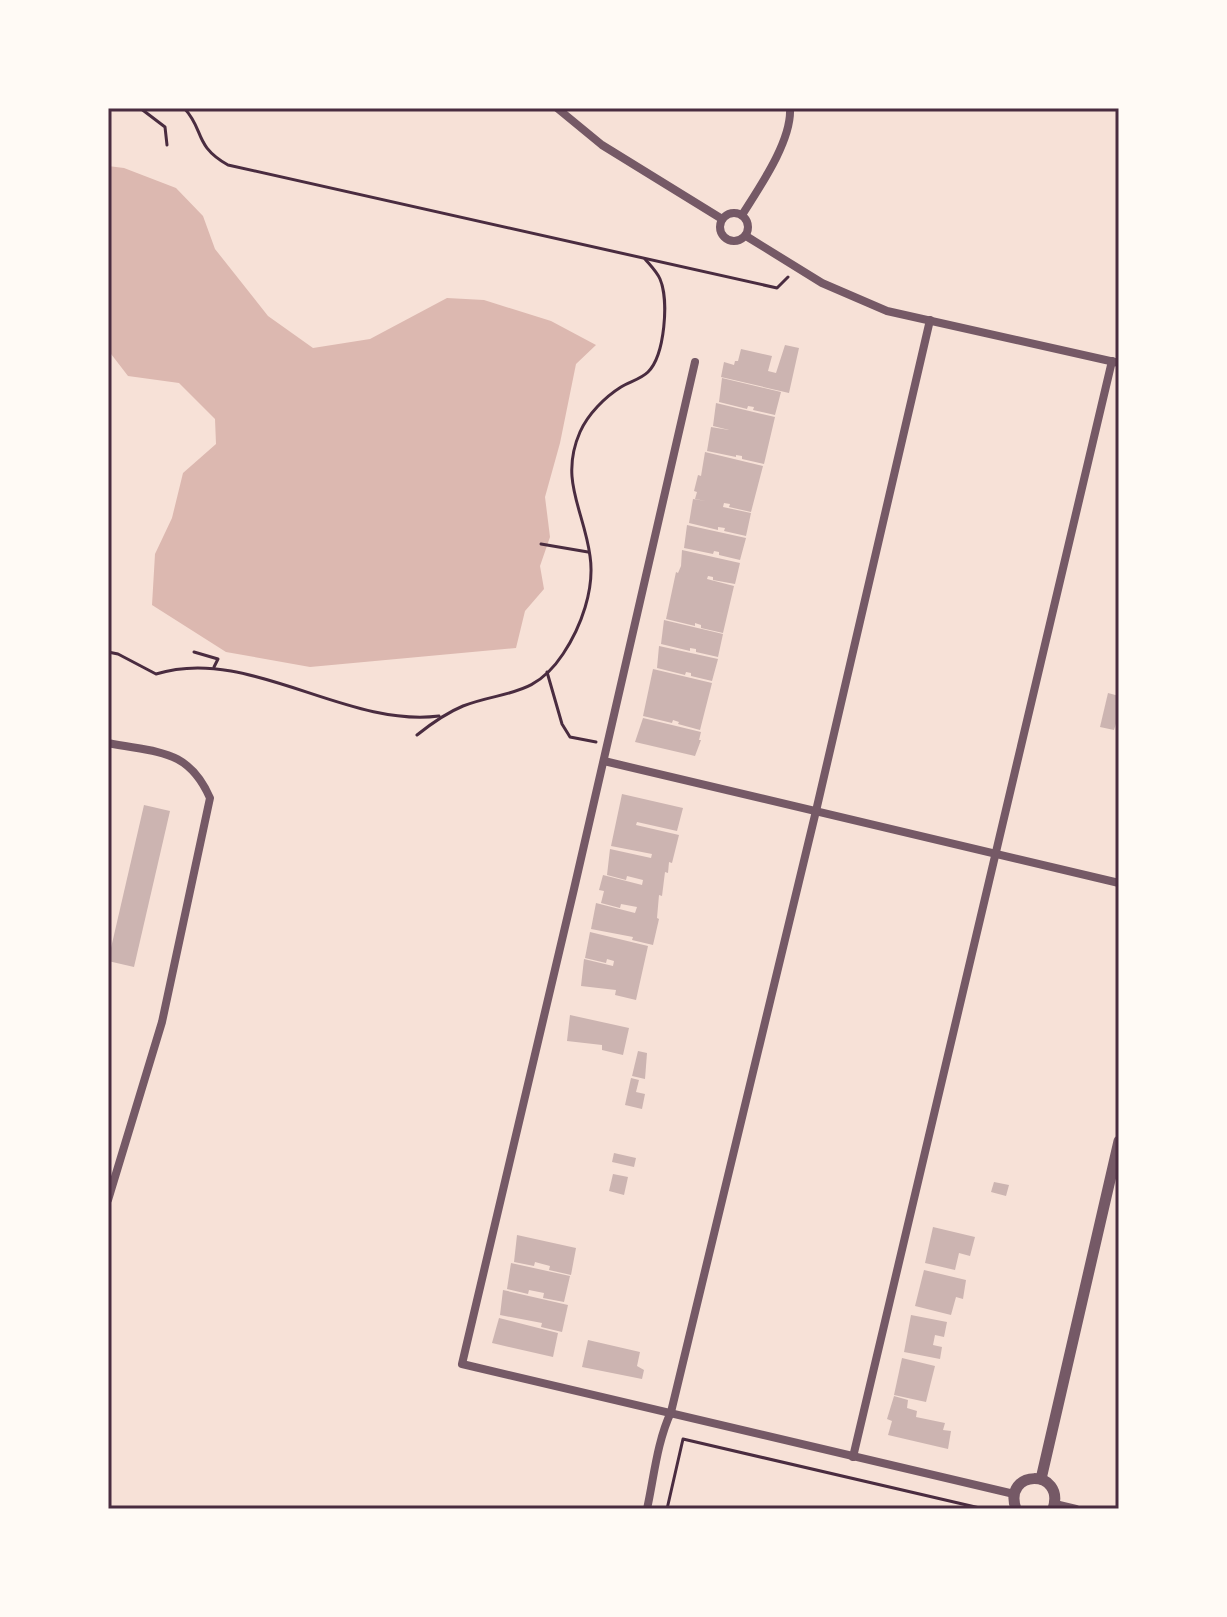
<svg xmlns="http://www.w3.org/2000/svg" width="1227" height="1617" viewBox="0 0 1227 1617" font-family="'Open Sans',sans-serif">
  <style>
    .water { fill: #dcb8b0 }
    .building { fill: #ccb4b1 }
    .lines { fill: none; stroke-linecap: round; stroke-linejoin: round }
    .path { stroke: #4a2c40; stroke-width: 3 }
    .minor { stroke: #755966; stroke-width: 8 }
    .tertiary { stroke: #755966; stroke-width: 11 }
    .neatline { fill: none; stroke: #4a2c40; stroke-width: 3 }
  </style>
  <rect width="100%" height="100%" fill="#f7e1d7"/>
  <path class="water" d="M108,166L124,168L176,188L203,216L215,249L268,316L313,348L370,339L447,298L484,300L551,321L596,345L576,364L560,443L545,497L550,537L540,566L544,589L525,611L516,648L310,667L226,652L152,605L155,554L172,518L183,473L216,444L215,419L179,383L128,376L108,350Z"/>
  <g class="building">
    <path d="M785,345L799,348L789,393L721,377L724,362L734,365L735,361H738L741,349L772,356L768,371L776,373Z"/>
    <path d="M722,378L781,392L775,415L753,410L754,407L748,406L747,409L719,402Z"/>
    <path d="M716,403L775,417L764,464L742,459V456L736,455V457L707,451L711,427L729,430L713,426Z"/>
    <path d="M705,452L763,466L751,512L729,507L730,504L724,503L723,507L751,513L746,536L724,531L725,528L718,527V530L689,523L693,499L706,501L695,499L697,492L694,491L698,475L701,476Z"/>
    <path d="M687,525L746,538L740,560L719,555V552L714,551L713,554L684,548Z"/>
    <path d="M682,550L740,563L735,584L713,580V577L708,576L707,579L734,586L723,633L701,628V625L695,623V626L666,619L676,572L678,573L681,566Z"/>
    <path d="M664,620L723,634L718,657L696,652V649L690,648V651L661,644Z"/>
    <path d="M659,646L718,659L712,681L691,676V673L686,672L685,675L657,668Z"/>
    <path d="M653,669L712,683L700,730L678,724L679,722L673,720L672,723L643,716Z"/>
    <path d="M1108,693L1119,696V714L1114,730L1100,727Z"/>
    <path d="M643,718L701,732L699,740H701L695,756L635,742Z"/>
    <path d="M622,794L683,808L677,831L637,822L636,825L679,835L672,863L669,862L668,873L665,872L662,896L659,895L657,918L659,919L653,945L632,940L633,937L591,929L596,903L635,913L637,907L621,904L620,908L601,903L604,891L599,890L603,875L642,885L643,880L627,876L626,880L607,875L610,849L651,858L652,854L611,846Z"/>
    <path d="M144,805L170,811L134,967L108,961Z"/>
    <path d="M590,932L648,946L636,1000L615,995L616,990L581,986L584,959L613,966L614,961L607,959L606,963L585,958Z"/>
    <path d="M570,1015L629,1028L623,1055L602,1050V1045L567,1041Z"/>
    <path d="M638,1051L647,1053L645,1079L632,1076Z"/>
    <path d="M631,1078L639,1080L636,1092L645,1094L642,1109L625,1105Z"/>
    <path d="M614,1153L636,1158L634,1167L612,1162Z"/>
    <path d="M613,1174L628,1177L624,1195L609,1191Z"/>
    <path d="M994,1182L1009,1185L1006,1196L991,1192Z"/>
    <path d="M933,1227L975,1237L970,1256L959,1253L955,1270L925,1263Z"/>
    <path d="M517,1235L576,1248L571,1275L549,1270L550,1266L535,1262L534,1266L514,1262Z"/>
    <path d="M511,1263L570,1276L564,1302L543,1298L544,1293L529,1290L528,1294L507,1289Z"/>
    <path d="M924,1270L966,1280L963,1299L956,1297L951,1315L915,1306Z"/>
    <path d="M503,1290L568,1305L562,1332L541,1327L542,1323L500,1315Z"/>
    <path d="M911,1315L947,1322L944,1337L935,1335L933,1345L942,1347L940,1359L904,1352Z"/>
    <path d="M499,1318L558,1333L553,1357L492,1343Z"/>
    <path d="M588,1340L640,1352L637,1366L644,1370L642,1379L582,1367Z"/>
    <path d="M902,1358L935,1366L926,1402L894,1395Z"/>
    <path d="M894,1396L908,1400L907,1408L917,1411L916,1417L945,1423L943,1430L951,1431L948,1449L888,1435L892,1421L887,1419Z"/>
  </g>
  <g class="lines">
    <g class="path">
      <path d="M140,108L165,127L167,145"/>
      <path d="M184,108C205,130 193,145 228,165L777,288L788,277"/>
      <path d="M541,544L588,552"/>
      <path d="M108,652L118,654L156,674C247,645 345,728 439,716"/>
      <path d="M194,652L218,659L214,667"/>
      <path d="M547,672L562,724L570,737L596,742"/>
      <path d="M417,735C432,723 446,713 463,706C505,690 534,698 563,654C581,627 595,589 590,556C584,510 559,480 580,432C588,414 605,397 621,387C629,382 641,379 648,372C665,355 669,300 660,279C657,272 650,265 645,259"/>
      <path d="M667,1509L683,1439L984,1509"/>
    </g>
    <g class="minor">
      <path d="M557,108L602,145L722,219"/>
      <circle cx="734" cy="227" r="14"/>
      <path d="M742,215C759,188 792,141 790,108"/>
      <path d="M746,236L822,283L887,311L1119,363"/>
      <path d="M695,362L574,889L462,1364L1014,1494"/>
      <path d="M108,743C157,753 188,748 210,798L162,1022L108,1200"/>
      <path d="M604,761L1119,883"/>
      <path d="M853,1457L1112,361"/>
      <path d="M1055,1504L1076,1509"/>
      <path d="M647,1509C654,1477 657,1442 671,1412L816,811L930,320"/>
    </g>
    <g class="tertiary">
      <path d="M1041,1479L1119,1141"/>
      <path d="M1016,1509C1002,1469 1066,1468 1053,1509"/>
    </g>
  </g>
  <rect width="1227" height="1617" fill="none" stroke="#fffaf5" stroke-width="220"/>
  <rect x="110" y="110" width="1007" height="1397" class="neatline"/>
</svg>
